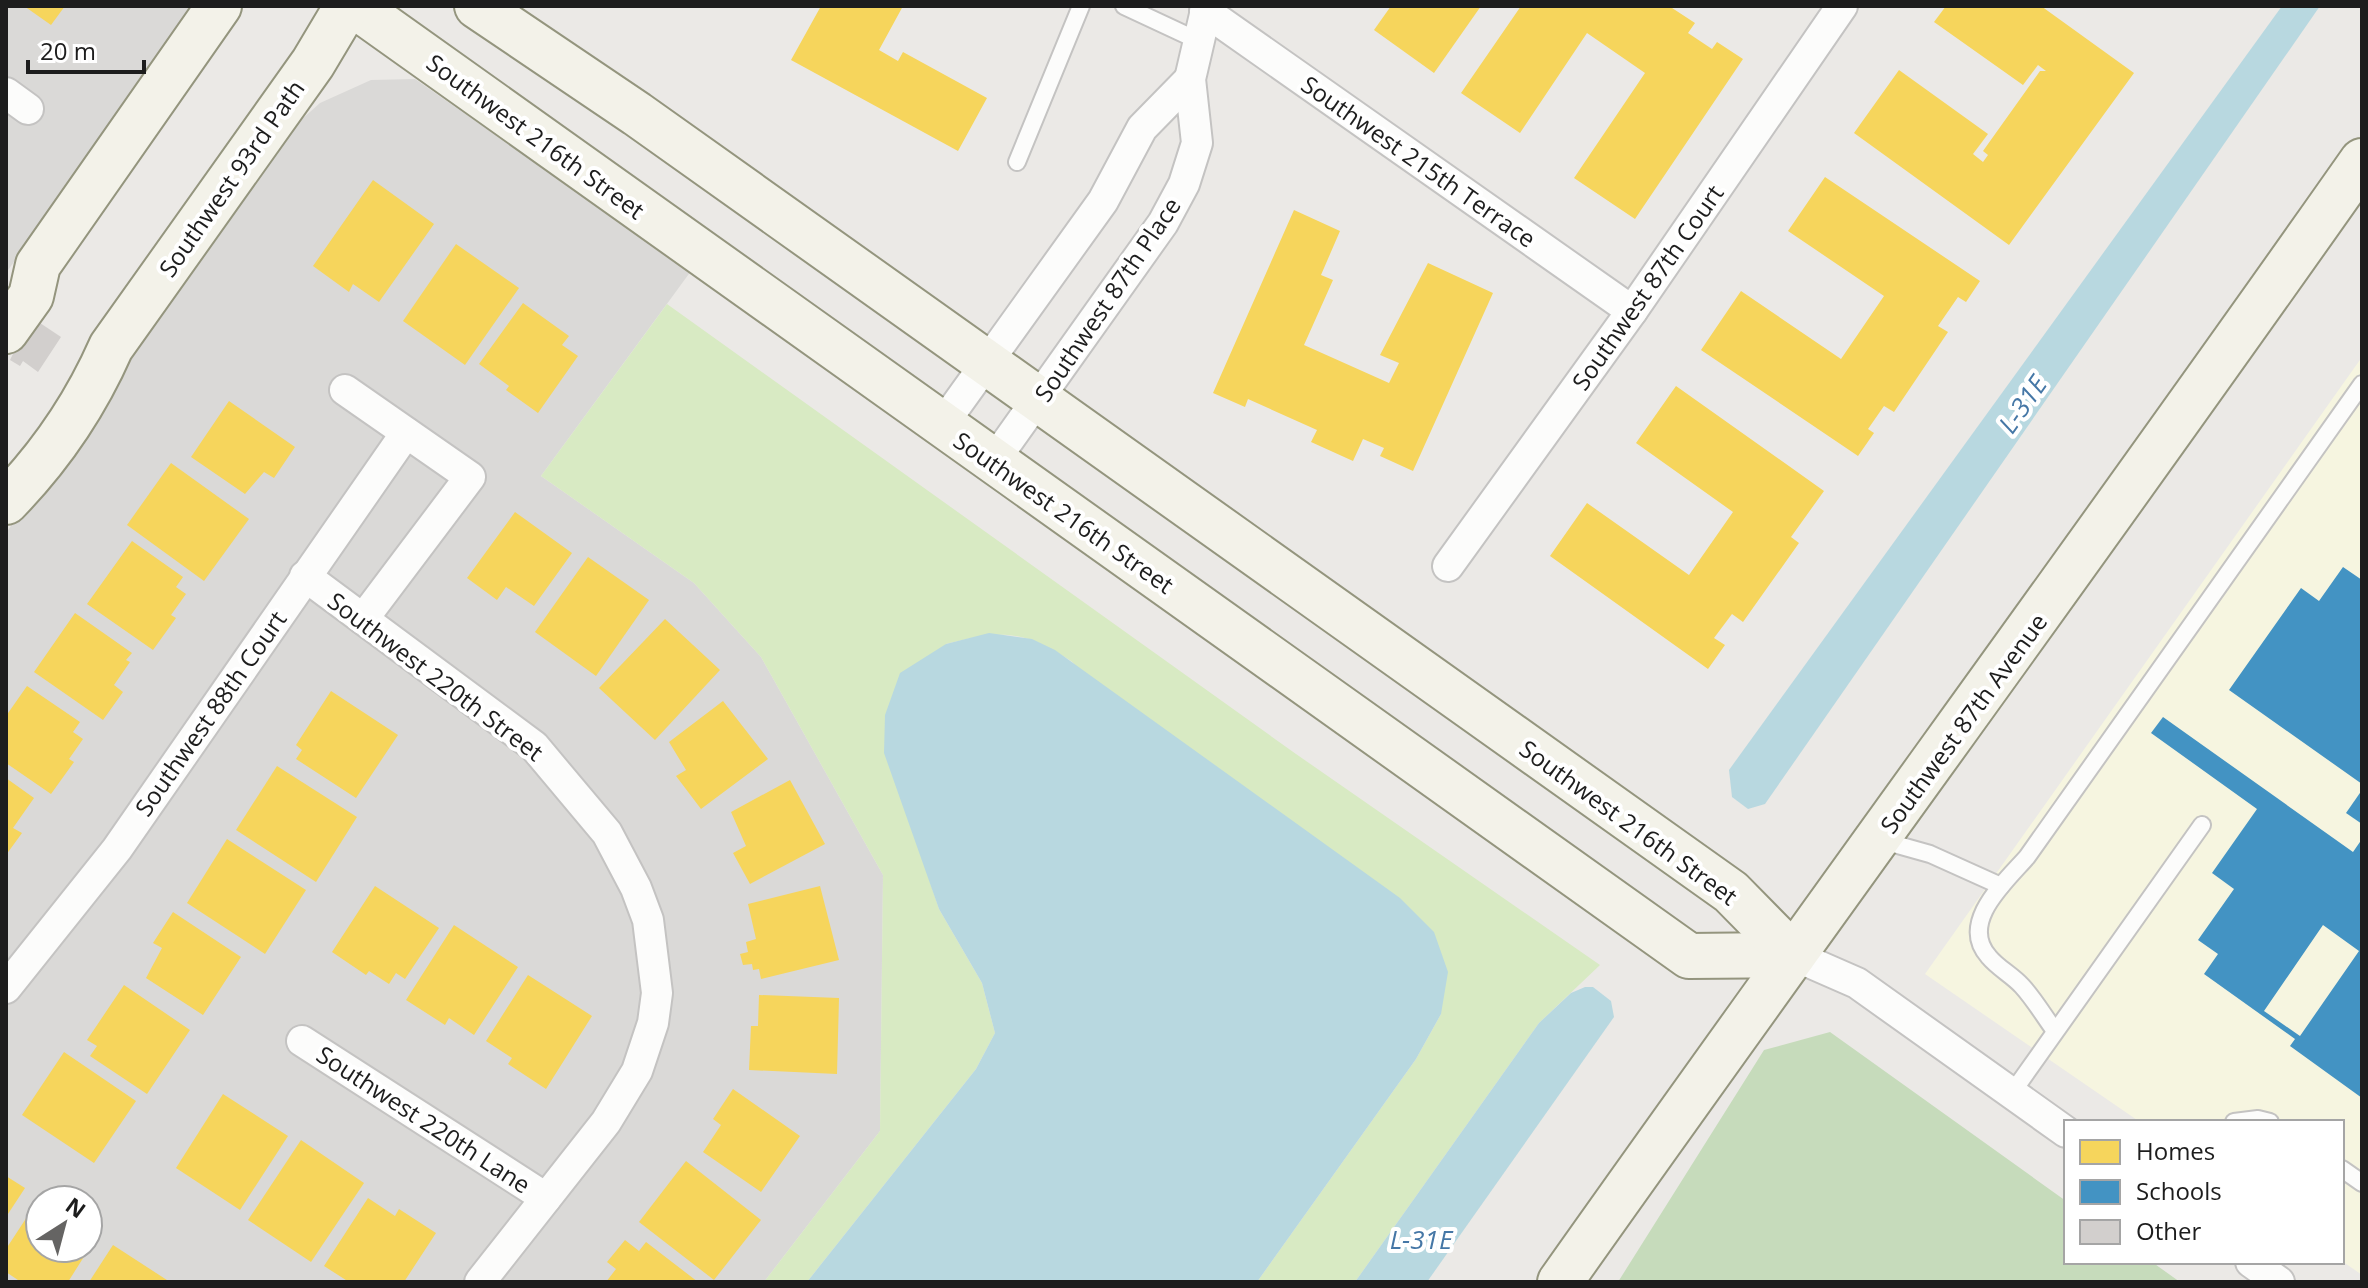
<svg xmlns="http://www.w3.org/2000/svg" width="2368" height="1288" viewBox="0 0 2368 1288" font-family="'Open Sans',sans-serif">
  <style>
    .residential { fill: #dad9d7; fill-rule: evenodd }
    .education { fill: #f6f5e0 }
    .grass { fill: #d8eac3 }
    .forest { fill: #c6dbbb }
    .water { fill: #b8d8e0 }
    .homes { fill: #f6d55c }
    .schools { fill: #4393c3; fill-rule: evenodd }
    .building { fill: #d2cfcd }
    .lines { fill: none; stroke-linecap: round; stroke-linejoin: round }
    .lane-casing { stroke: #c4c3c2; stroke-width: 20 }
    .street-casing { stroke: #c4c3c2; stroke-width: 34 }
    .secondary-casing { stroke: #94957e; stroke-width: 48 }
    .lane { stroke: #fcfcfb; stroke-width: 16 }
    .street { stroke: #fcfcfb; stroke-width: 30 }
    .secondary { stroke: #f3f2e9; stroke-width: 44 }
    .labels { text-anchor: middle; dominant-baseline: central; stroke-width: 8; stroke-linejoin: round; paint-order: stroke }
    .street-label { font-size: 24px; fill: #1d1d1d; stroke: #fff }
    .water-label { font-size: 26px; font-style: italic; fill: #4577a6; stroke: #fff }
  </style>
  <rect width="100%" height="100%" fill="#ebe9e6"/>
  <g class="residential">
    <path d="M6,6H189L183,25L6,273Z"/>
    <path d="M415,79L691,271L541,476L694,583L761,657L883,875L880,1131L764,1282H6V533L282,137L320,103L371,80ZM40,1200H88V1248H40Z"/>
  </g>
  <path class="education" d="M2362,357V1275L2342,1261V1122H2140L1925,974Z"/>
  <path class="grass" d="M667,304L1296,754L1600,965L1539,1023L1355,1282H1257L1416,1059L1441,1014L1071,661C1023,629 1000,630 946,644L917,843L939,909L982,983L995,1033L976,1069L807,1282H764L880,1131L883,875L761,657L694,583L541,476Z"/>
  <path class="forest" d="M1830,1032L2066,1201V1262H2152L2180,1282H1618L1764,1050Z"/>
  <g class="water">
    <path d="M2282,6H2320L1765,804L1748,809L1732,797L1729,770Z"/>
    <path d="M989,633L1032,639L1055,650L1400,898L1434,932L1448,972L1441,1014L1416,1059L1257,1282H807L976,1069L995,1033L982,983L939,909L884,753L885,715L900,673L946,644Z"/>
    <path d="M1585,987H1593L1611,1001L1614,1017L1427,1282H1355L1539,1023L1571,993Z"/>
  </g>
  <g class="homes">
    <path d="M24,6H65L51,25Z"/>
    <path d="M821,6H903L879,50L898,61L903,52L987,98L958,151L791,60Z"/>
    <path d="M1391,6H1481L1434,73L1374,30Z"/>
    <path d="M1521,6H1669L1695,23L1688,33L1712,49L1717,42L1743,59L1635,219L1574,178L1645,73L1587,33L1520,133L1461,93Z"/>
    <path d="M1946,6H2041L2134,73L2009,245L1854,133L1899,70L1988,134L1973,154L1983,162L1988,155L1983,151L2040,71H2046L2038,65L2023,85L1934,22Z"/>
    <path d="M1825,177L1980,281L1966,302L1958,297L1938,326L1948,332L1894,412L1884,406L1868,429L1874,433L1858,456L1701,350L1741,291L1841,359L1884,296L1788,231Z"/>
    <path d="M373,180L434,224L379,302L353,284L349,292L313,266Z"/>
    <path d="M1294,210L1340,231L1321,275L1333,280L1304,345L1389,383L1399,363L1380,355L1428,263L1493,293L1413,471L1380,456L1384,448L1363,439L1353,461L1311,442L1317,430L1248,399L1245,407L1213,393Z"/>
    <path d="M456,244L519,288L465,365L403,321Z"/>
    <path d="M523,303L569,336L562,345L578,356L538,413L506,390L509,386L479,364Z"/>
    <path d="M1676,386L1824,491L1791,537L1799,543L1743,622L1732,614L1714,638L1725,645L1708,669L1550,556L1587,503L1689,575L1733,512L1636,443Z"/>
    <path d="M229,401L295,447L274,478L264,472L245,494L191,457Z"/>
    <path d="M171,463L249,519L204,581L127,525Z"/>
    <path d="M515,512L572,553L534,606L506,587L497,600L467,578Z"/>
    <path d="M132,541L183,577L176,587L186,594L171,615L176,618L153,650L87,604Z"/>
    <path d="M588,557L649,600L596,676L535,632Z"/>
    <path d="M75,613L132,653L126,660L130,662L114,685L123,692L103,720L34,672Z"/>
    <path d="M665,619L720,670L655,740L599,688Z"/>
    <path d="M27,686L80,722L73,732L83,739L69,759L74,762L51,794L6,763V716Z"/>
    <path d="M331,691L398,735L356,798L296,759L302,750L296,745Z"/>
    <path d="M723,701L768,759L701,809L676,776L686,770L669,742Z"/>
    <path d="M277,766L357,817L316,882L236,830Z"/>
    <path d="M6,778L34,798L13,828L22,833L6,855Z"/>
    <path d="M790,780L825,844L750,884L733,853L746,846L731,812Z"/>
    <path d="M227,839L306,890L265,954L187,903Z"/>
    <path d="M375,886L439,928L405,979L396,973L389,984L369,971L366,975L332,952Z"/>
    <path d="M820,886L839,960L761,979L759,969L753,970L752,964L743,965L740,954L748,952L746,942L756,939L748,904Z"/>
    <path d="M173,912L241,957L203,1015L146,978L162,948L153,943Z"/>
    <path d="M454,925L518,967L474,1035L449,1018L445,1025L406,1000Z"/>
    <path d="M528,975L592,1016L546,1089L508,1064L512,1058L486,1041Z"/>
    <path d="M124,985L190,1030L147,1094L90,1056L97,1046L87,1040Z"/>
    <path d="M759,995L839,998L837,1074L749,1070L751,1026H758Z"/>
    <path d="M64,1052L136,1101L94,1163L22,1115Z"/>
    <path d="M733,1089L800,1136L761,1192L703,1152L721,1125L713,1119Z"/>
    <path d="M223,1094L288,1136L240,1210L176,1168Z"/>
    <path d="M301,1140L364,1183L311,1262L248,1220Z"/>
    <path d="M686,1161L761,1220L714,1280L639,1222Z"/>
    <path d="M6,1176L25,1188L6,1217Z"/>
    <path d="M40,1197V1248H88V1230L97,1236L68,1282H21L6,1272V1249Z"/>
    <path d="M368,1198L395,1216L399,1209L436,1233L404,1282H349L324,1266Z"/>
    <path d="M625,1240L639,1251L646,1242L698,1282H606L616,1269L607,1262Z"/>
    <path d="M113,1245L170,1282H89Z"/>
  </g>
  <g class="schools">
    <path d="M2343,567L2362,580V784L2229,690L2301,588L2319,601Z"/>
    <path d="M2163,717L2353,852L2362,839V1098L2290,1046L2295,1039L2204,974L2218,954L2198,940L2234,889L2212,873L2257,809L2151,733ZM2323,925L2359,951L2300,1036L2264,1011Z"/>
    <path d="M2362,790V824L2346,813Z"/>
  </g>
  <path class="building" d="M37,321L61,337L38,372L23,361L20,366L10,360L22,335Z"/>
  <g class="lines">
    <defs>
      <g id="lane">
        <path d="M1124,6L1199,41"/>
        <path d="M1017,162L1081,6"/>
        <path d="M1880,840L1930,854L2001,886"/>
        <path d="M2055,1031C2044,1016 2034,999 2022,986C2012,975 1998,968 1989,957C1958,923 2005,882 2027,857L2362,384"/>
        <path d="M2012,1093L2202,825"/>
        <path d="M2234,1122L2258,1119L2270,1122"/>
        <path d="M2342,1169L2362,1183"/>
      </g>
      <g id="street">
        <path d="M1205,11L1632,311"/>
        <path d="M6,93L28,109"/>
        <path d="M345,390L470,477L363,619"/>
        <path d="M942,425L1103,201L1142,128L1190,79"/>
        <path d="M993,462L1163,223L1184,184L1197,143L1190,79L1207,6"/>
        <path d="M1448,566L1632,311L1842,6"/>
        <path d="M305,576L534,746L607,833L636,888L648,920L657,993L653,1023L637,1071L606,1122L480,1282"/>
        <path d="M1793,955L1857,983L2066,1132"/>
        <path d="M6,988L117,849L406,433"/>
        <path d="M302,1041L546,1198"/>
        <path d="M2251,1262L2279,1282"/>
      </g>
      <g id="secondary">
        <path d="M355,6L1689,956L1793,955"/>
        <path d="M477,6L637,114L1731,892L1793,955"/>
        <path d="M6,331L31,296L38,265L219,6"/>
        <path d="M6,502C51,456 85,406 111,347L313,63L347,6"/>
        <path d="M1560,1282C1825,907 2098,537 2362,161"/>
      </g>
    </defs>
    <use href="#lane" class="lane-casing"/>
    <use href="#street" class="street-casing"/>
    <use href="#secondary" class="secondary-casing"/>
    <use href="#lane" class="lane"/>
    <use href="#street" class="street"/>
    <use href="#secondary" class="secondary"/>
  </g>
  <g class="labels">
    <g class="street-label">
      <text transform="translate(536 136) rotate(36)">Southwest 216th Street</text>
      <text transform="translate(1419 161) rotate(35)">Southwest 215th Terrace</text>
      <text transform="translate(231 178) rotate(-55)">Southwest 93rd Path</text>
      <text transform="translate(1647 287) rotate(-55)">Southwest 87th Court</text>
      <text transform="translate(1107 299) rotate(-56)">Southwest 87th Place</text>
      <text transform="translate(1064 512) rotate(35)">Southwest 216th Street</text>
      <text transform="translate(436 676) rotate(37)">Southwest 220th Street</text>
      <text transform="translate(210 713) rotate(-55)">Southwest 88th Court</text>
      <text transform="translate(1963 723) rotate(-54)">Southwest 87th Avenue</text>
      <text transform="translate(1629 822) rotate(36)">Southwest 216th Street</text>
      <text transform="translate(424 1119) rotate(33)">Southwest 220th Lane</text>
    </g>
    <g class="water-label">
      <text transform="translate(2022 404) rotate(-55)">L-31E</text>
      <text x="1421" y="1239">L-31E</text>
    </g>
  </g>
  <rect width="2368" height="1288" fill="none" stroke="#1d1d1d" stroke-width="16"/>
  <rect x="2064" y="1120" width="280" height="144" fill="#ffffff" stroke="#a5a5a5" stroke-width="2"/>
  <rect x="2080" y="1140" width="40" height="24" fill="#f6d55c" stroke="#a5a5a5" stroke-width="2"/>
  <text x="2136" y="1160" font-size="24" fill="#1d1d1d">Homes</text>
  <rect x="2080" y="1180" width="40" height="24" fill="#4393c3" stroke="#a5a5a5" stroke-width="2"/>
  <text x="2136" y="1200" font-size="24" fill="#1d1d1d">Schools</text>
  <rect x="2080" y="1220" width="40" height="24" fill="#d2cfcd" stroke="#a5a5a5" stroke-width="2"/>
  <text x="2136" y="1240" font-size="24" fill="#1d1d1d">Other</text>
  <g transform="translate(64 1224) rotate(36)"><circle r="38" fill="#ffffff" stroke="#a5a5a5" stroke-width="2"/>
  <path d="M0-6L14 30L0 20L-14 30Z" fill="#656463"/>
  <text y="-12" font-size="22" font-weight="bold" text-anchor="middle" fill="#1d1d1d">N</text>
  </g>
  <path d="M28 60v12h116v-12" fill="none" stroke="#1d1d1d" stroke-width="4"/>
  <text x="40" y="60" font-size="24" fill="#1d1d1d" stroke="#ffffff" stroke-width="6" paint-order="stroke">20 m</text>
</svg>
